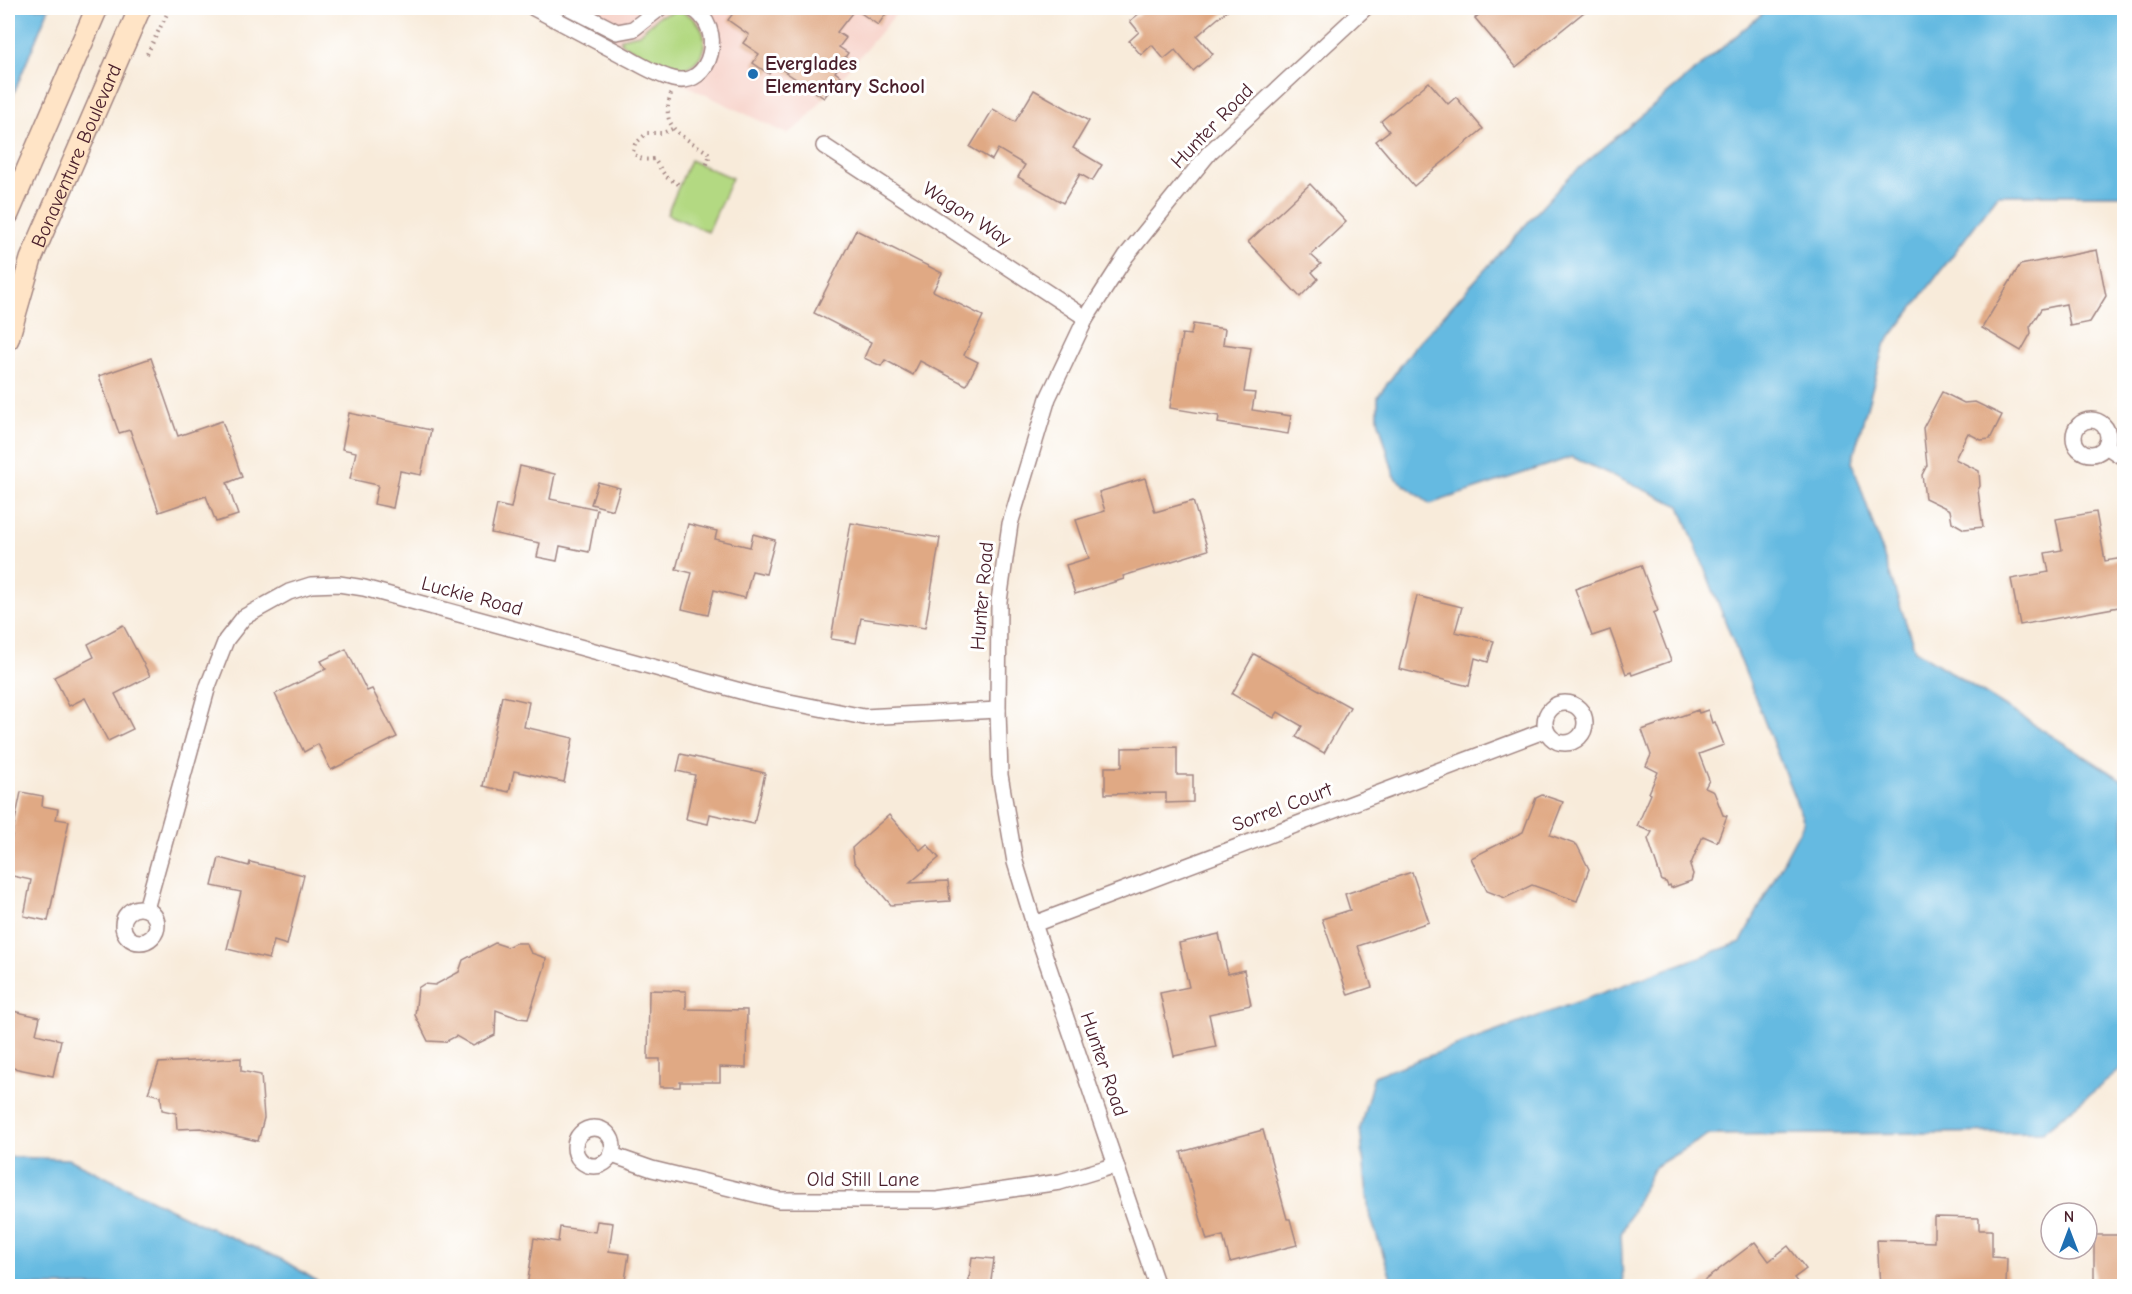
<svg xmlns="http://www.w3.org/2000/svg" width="2132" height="1294" viewBox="0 0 2132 1294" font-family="'Comic Neue',sans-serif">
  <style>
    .built { fill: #f7d1c8 }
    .green { fill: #b3d982; stroke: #7e7c56; stroke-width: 1.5 }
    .water { fill: #65bae1; stroke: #586c86; stroke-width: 1.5 }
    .building { fill: #e0a984 }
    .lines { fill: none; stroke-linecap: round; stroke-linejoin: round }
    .minor-casing { stroke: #a18582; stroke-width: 18 }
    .secondary-casing { stroke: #a18582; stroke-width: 24 }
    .path { stroke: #a18582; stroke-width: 4; stroke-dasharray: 1.5 4.5; stroke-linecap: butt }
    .minor { stroke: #fff; stroke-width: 15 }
    .secondary { stroke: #ffe4c6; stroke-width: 21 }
    .poi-dot { fill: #1f6fb2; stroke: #fff; stroke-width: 2 }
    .labels { text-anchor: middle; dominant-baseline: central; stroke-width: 6; stroke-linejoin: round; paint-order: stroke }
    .poi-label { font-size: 20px; font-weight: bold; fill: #4a1f2b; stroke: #fff; text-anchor: start }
    .street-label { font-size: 20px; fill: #4a1f2b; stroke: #fff }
  </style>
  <rect width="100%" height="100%" fill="#fff"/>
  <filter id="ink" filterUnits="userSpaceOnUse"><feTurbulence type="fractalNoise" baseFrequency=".0167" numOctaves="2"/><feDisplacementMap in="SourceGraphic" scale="12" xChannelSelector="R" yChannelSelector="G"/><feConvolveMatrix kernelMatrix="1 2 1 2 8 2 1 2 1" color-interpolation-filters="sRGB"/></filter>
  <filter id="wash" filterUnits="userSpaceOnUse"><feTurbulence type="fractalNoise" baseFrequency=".008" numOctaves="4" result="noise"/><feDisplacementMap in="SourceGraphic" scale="24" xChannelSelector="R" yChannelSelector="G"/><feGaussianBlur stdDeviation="1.35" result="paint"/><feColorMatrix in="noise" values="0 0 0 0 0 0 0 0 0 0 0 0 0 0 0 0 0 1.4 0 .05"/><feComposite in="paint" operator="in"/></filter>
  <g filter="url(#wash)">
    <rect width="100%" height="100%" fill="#f8ebda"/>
    <path class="built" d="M550,8H901L802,124L787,134L619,53L604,34Z"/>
    <g class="green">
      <path d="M677,11C717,19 712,73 669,70L621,43V38L639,34L659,16Z"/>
      <path d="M690,160L732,178L708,232L667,214Z"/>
    </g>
    <g class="water">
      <path d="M8,8H49L8,107Z"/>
      <path d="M1769,8H2124V195H1998L1884,346L1852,461L1915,650L2124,781V1067L2043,1132L1708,1135L1654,1167L1621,1234L1623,1286H1394L1369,1213L1360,1128L1374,1076L1741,942L1804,822L1680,506L1572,457L1430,504L1395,478L1378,419V396L1413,349L1569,177Z"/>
      <path d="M8,1157L69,1159L203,1225L283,1260L325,1286H8Z"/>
    </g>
    <g id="blocks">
      <g class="building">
        <path d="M737,8H890L878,25L855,9L837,32L846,38L839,47L848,53L835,72L840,76L824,98L775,65L769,74L753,63L759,54L743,43L749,35L728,20Z"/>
        <path d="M1146,8H1230L1197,36L1213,54L1193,71L1175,50L1164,59L1152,45L1141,55L1129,41L1139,32L1130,21Z"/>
        <path d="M1488,8H1589L1516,67L1475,18Z"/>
        <path d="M1429,82L1448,104L1456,97L1483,129L1414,186L1376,141L1389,131L1381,121Z"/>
        <path d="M1034,90L1089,121L1073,148L1102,165L1092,181L1080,174L1063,203L1018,177L1025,165L998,149L992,160L970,147L993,109L1015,122Z"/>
        <path d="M1310,184L1346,222L1311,255L1321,264L1312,272L1318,279L1300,297L1248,242Z"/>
        <path d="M856,230L942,273L933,291L983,316L964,355L978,362L966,385L920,361L913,375L885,360L881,366L864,358L871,342L814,313Z"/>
        <path d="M2097,250L2106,296L2090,322L2070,326L2066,304L2041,309L2030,327L2031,333L2021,351L1982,328L2020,265Z"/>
        <path d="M1193,324L1225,329L1223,344L1251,348L1244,392L1255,393L1252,410L1291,416L1288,434L1218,423L1219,416L1170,408L1182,334L1191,335Z"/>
        <path d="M151,358L178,436L222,421L242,477L227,483L238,515L216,522L206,496L159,512L130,430L119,433L99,376Z"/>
        <path d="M1942,392L1964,403L1975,402L2002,415L1990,439L1981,440L1968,433L1955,459L1979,471L1980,486L1978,490L1983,527L1964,529L1952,522L1950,510L1925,498L1922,475L1927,465L1923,428Z"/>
        <path d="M349,413L431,430L421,475L400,471L393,508L374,504L378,485L350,479L356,452L342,449Z"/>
        <path d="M520,466L555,474L550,499L597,509L589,552L560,546L557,561L537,557L540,543L491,533L497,505L511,508Z"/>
        <path d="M1145,478L1155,512L1193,501L1208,550L1123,576L1124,579L1075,594L1066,565L1089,558L1076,520L1105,511L1099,492Z"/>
        <path d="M598,482L620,488L613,510L591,504Z"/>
        <path d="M2096,512L2105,561L2124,558V606L2020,625L2011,579L2049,572L2045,553L2062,550L2056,519Z"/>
        <path d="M851,523L940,538L925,628L861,618L856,643L831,639Z"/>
        <path d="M688,524L717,531L715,539L750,547L753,534L775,540L766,574L752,571L745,598L714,590L708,615L682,609L692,573L676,569Z"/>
        <path d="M1641,565L1658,611L1653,613L1671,661L1632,675L1631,672L1626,674L1610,630L1592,636L1575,589Z"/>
        <path d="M1417,596L1462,607L1455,632L1494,641L1488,662L1475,658L1469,686L1399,669Z"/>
        <path d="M123,625L150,676L115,694L133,729L108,741L85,698L69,706L54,677L94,657L88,644Z"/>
        <path d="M346,649L367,691L372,689L397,737L331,770L318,744L304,752L275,694L326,669L321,661Z"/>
        <path d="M1254,654L1350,707L1324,753L1296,737L1302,726L1278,712L1274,718L1232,694Z"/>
        <path d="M502,696L529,702L524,727L573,738L564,782L514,771L509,792L483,786Z"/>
        <path d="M1698,710L1699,713L1708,710L1712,723L1715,722L1724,745L1699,754L1709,780L1705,788L1714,792L1723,815L1727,816L1717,842L1703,836L1690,866L1693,874L1691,881L1671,888L1670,885L1668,886L1666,882L1662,881L1648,839L1652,832L1637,826L1651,794L1649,793L1658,772L1646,766L1651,755L1642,730Z"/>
        <path d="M1177,747V775H1193V802L1166,803V793L1105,794V767H1122V748Z"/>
        <path d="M681,754L765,773L754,824L710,814L708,824L686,819L695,775L677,771Z"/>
        <path d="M21,792L43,796L42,806L58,809L56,819L69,821L48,921L24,916L31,880L8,875V849L9,850Z"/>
        <path d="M1542,795L1563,802L1550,835L1577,845L1589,869L1577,901L1532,885L1505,898L1487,891L1471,858L1523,832L1536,798Z"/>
        <path d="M889,815L920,850L927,844L939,858L910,883L948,881L950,901L891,905L854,862L852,848Z"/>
        <path d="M219,858L249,866L250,862L304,875L287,945L274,941L269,959L227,949L241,892L212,886Z"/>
        <path d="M1412,872L1429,922L1358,946L1372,987L1348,995L1322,919L1350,910L1345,894Z"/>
        <path d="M1219,934L1228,974L1244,970L1251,1005L1209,1014L1216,1047L1174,1056L1160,993L1189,987L1179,943Z"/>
        <path d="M495,943L507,947L515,943H526L531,953L546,958L545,966L528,1019L518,1018L496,1010L495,1035L473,1046L456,1036L445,1042L428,1041L415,1015L418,988L424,984L435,985L459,972L463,960Z"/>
        <path d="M649,990L686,991V1009L747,1010L746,1068L720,1067V1082H680V1087H660V1059H648Z"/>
        <path d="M8,1010L40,1017L36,1034L61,1040L53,1076L8,1067Z"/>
        <path d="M241,1058V1071L261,1075L264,1118L258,1141L201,1128L177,1129L176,1113L162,1110L161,1096L148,1093L159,1063Z"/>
        <path d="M1263,1130L1287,1219H1290L1297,1245L1230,1262L1223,1236L1207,1240L1181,1152Z"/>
        <path d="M1934,1217L1979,1218V1230H1992V1257L2007,1258L2006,1286H1880L1877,1240L1934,1242Z"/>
        <path d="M597,1221L613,1223L609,1251L629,1254L624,1287H527L534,1238L558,1242L560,1227L595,1232Z"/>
        <rect x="2094" y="1235" width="30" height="52"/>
        <path d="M1755,1242L1769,1261L1788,1246L1806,1269L1794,1278L1801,1287H1696Z"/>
        <path d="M972,1257L994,1259L990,1287H968Z"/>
      </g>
    </g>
  </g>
  <g filter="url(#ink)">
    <use href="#blocks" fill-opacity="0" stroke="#a18582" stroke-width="1.5"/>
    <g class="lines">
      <defs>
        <g id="minor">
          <path d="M534,8C562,23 591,38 619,53C636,62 654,74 673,79C712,89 727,26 691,8"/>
          <path d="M570,8L617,32L633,29L660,8"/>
          <path d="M824,146L1086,318"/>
          <circle cx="2091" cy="437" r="17"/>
          <path d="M2106,446L2124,458"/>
          <circle cx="1565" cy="723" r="20"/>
          <circle cx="140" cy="925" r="17"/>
          <path d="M146,909L208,686L226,640L244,617L289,592L311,585L339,584L364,588L755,695L864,717L998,710"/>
          <path d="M1034,924L1546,730"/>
          <circle cx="594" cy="1147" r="19"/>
          <path d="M612,1155L652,1169L779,1200H937L1060,1182L1116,1165"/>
          <path d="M1157,1286L1034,924L1015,862L1000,775L998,710L999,601L1010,524L1048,398L1086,318L1126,256L1209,153L1365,8"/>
        </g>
        <g id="secondary">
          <path d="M8,214L97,8"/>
          <path id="s1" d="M8,339L31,259L140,8"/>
        </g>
      </defs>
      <use href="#minor" class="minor-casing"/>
      <use href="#secondary" class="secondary-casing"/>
      <g class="path">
        <path d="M147,54L170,8"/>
        <path d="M671,94C658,131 686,137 710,154L706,167"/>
        <path d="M672,129L663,133H647L635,144L633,152C639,160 645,160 654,159L666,177L680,185"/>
      </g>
      <use href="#minor" class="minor"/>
      <use href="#secondary" class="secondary"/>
    </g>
  </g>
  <circle class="poi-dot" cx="753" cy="74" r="6"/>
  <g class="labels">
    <g class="poi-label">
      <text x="765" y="63">Everglades<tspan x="765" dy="23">Elementary School</tspan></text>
    </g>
    <g class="street-label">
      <text transform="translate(1212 126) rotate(-46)">Hunter Road</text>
      <text stroke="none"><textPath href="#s1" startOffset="196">Bonaventure Boulevard</textPath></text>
      <text transform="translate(967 214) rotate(33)">Wagon Way</text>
      <text transform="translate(472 596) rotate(15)">Luckie Road</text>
      <text transform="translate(982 596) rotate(-85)">Hunter Road</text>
      <text transform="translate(1282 807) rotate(-21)">Sorrel Court</text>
      <text transform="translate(1104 1064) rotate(71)">Hunter Road</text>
      <text x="863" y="1179">Old Still Lane</text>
    </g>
  </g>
  <rect width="2132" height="1294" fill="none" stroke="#fff" stroke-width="30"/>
  <g transform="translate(2069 1231)"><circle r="28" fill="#ffffff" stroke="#b7a5aa" stroke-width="1.5"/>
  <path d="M0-4.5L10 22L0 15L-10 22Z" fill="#1f6fb2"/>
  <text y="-9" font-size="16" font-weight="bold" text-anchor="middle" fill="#4a1f2b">N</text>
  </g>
</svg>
